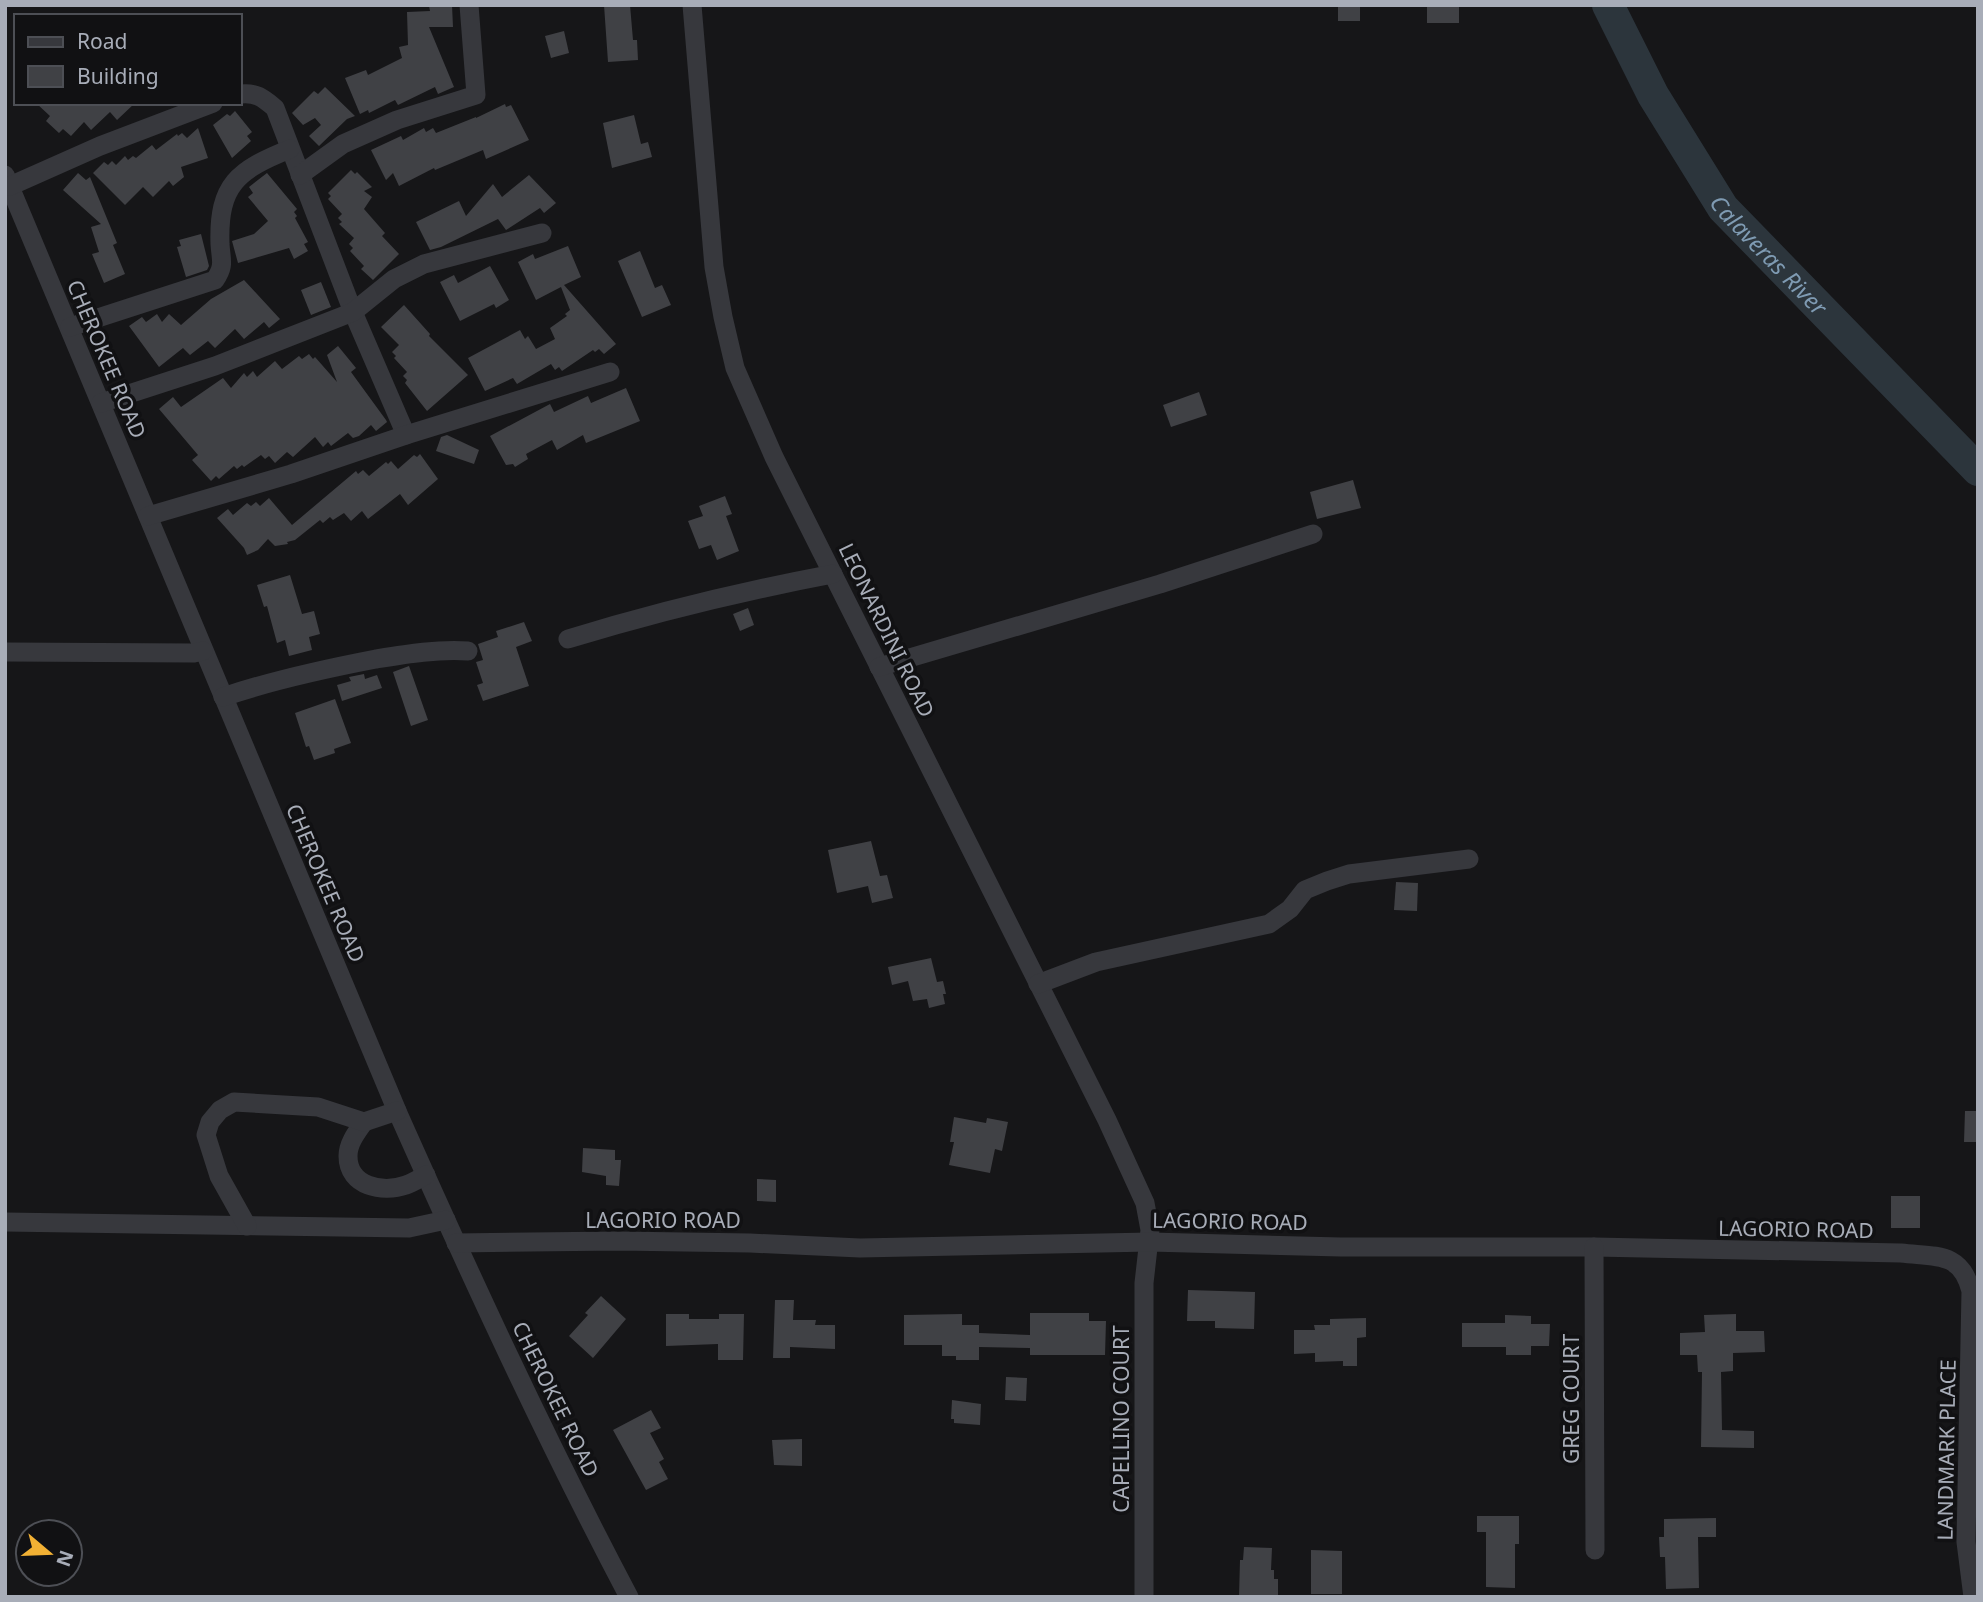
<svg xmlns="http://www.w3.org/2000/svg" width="1983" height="1602" viewBox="0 0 1983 1602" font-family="'Noto Sans',sans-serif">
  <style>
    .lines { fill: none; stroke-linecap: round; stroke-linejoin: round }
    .river { stroke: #2c353c; stroke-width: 32 }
    .building { fill: #404145 }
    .minor { stroke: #37383d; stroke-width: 19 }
    .labels { text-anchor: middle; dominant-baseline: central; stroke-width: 7; stroke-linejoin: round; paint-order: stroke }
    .street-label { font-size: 21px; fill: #a8adb8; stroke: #111113 }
    .water-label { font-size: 23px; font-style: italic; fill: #7f9bb3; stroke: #111113 }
  </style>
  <rect width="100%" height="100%" fill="#161618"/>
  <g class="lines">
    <path class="river" id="s1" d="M1608,5L1653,95L1723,208L1978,470"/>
  </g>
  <g class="building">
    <path d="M452,5L453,27H429L454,87L438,94L435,87L398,105L395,100L369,113L368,110L360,114L345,78L366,70L368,75L402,58L399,47L408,45L407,12L430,11L429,6Z"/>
    <path d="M604,5H630L633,40H637L638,60L608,62Z"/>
    <rect x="1427" y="5" width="32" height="18"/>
    <rect x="1338" y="7" width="22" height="14"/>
    <path d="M564,31L569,53L551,58L545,36Z"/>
    <path d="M325,87L355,116L347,119L319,146L309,136L321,125L315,118L303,125L292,113L314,91L318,94Z"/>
    <path d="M36,103H135L117,120L110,112L91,130L84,122L71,136L63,129L59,133L46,121L50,116Z"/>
    <path d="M505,104L506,107L511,105L529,140L486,159L483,150L435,170L434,168L399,186L393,173L386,180L371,150L401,136L403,140L424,128L426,132L433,128L436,133L476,117V118Z"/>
    <path d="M235,111L252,132L247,136L251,141L232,158L213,125L227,114L230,116Z"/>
    <path d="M634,115L641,144L648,142L652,157L612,168L603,123Z"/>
    <path d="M198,128L208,158L181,167L184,177L173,186L169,181L153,197L143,187L125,205L93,173L104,162L108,165L112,161L116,165L125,156L128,160L133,156L136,158L152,145L156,150L177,134L178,136L182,133L187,138Z"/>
    <path d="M351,170L355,174L357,172L372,187L364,191L372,197L364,209L385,233L382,236L399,254L373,280L361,269L364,266L350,251L353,248L349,244L354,238L339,224L342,222L338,218L342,214L328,199L331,196L328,193Z"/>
    <path d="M78,173L86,180L90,177L117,243L113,245L125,274L104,283L92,254L99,252L91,227L101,224L63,190Z"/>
    <path d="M267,173L297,209L294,212L297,216L295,218L308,242L304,244L308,251L294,259L289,248L238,263L232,241L254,234L268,221L248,197L253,193L249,187Z"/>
    <path d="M529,175L556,203L544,213L540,208L506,230L498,219L441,247L430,250L416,222L459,201L466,216L493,184L502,197Z"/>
    <path d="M201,234L209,266L207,270L186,277L177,247L181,246L179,240Z"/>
    <path d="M568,246L581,277L564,285L616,344L604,354L599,349L595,352L593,350L562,371L559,367L555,370L551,364L517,384L513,378L485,391L468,358L520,330L525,339L528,336L536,349L555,339L550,328L567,316L565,314L570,310L561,287L536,300L518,262L533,254L535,259Z"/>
    <path d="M640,251L655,288L662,285L671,305L642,317L618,261Z"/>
    <path d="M490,266L509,300L496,308L494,304L460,321L440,282L454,275L458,283Z"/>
    <path d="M244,280L280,319L269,328L264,322L244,339L235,329L215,348L208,341L190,355L183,348L159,367L129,326L142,317L146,322L157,314L162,322L169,314L181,325L211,299Z"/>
    <path d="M321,282L331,307L311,315L301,290Z"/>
    <path d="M404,305L430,334L429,336L468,375L427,411L405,383L407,380L403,376L407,372L394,358L396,356L392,352L399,345L381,327Z"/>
    <path d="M338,346L356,368L351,372L386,420L387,422L376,431L371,425L359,436L353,438L348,433L331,446L328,442L323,447L315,437L293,457L287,452L275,463L269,456L265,459L261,455L244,467L242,465L237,469L234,466L219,479L216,476L211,481L192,460L198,455L159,409L173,397L181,407L223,378L231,388L244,373L247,377L253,371L257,377L275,361L282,369L299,356L302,359L309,354L313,359L315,357L337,382L327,355Z"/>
    <path d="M626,388L640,421L586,443L583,435L557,450L552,440L526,454L528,459L515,467L513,464L506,465L490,436L550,404L554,412L588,396L591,403Z"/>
    <path d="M1199,392L1207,415L1171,427L1163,405Z"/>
    <path d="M447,435L479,450L474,464L436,451L441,437Z"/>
    <path d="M420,454L438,479L408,505L400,494L368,519L362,511L351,521L344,513L333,520L330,517L323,523L320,520L295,540L287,542L288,544L275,546L268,539L258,550L247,555L244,548L217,518L228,509L233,515L247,503L251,506L256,502L260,506L269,498L292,525L356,471L358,474L363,470L369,476L386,462L388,464L391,461L398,469L414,455L417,457Z"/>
    <path d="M1353,480L1361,508L1317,519L1310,492Z"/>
    <path d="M725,496L732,514L726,516L739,551L717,560L711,545L699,549L688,521L703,516L699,506Z"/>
    <path d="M290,575L302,614L314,611L320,634L309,637L312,650L289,656L285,640L277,643L267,606L264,607L257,585Z"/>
    <path d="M748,608L754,625L740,631L733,614Z"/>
    <path d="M524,622L532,641L516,647L529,686L483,701L477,685L483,683L476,662L483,660L478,644L498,637L496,631Z"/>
    <path d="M409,666L428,720L411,726L393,672Z"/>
    <path d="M364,674L365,679L377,675L382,688L342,701L337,685L351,681L349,677Z"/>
    <path d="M335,699L351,743L334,749L335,753L314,760L309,746L306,747L295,713Z"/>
    <path d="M871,841L880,876L887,875L893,898L872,903L868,886L837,893L828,850Z"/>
    <path d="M1396,882L1418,883L1417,911L1394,910Z"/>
    <path d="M931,958L937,982L943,981L946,994H943L945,1004L929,1008L927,999L913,1001L908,981L892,985L888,967Z"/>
    <path d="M1965,1111H1978V1142H1964Z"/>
    <path d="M954,1117L986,1123L987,1118L1008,1122L1002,1151L995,1149L990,1173L949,1165L954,1142H950Z"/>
    <path d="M583,1148L615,1150V1160H621L619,1186L606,1185V1176L582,1172Z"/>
    <path d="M757,1179L776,1180V1202L757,1201Z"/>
    <rect x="1891" y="1196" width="29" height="32"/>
    <path d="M1188,1290L1255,1292L1254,1329L1215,1328V1321H1187Z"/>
    <path d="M601,1296L626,1319L593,1358L569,1336L588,1315L585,1313Z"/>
    <path d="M775,1300H794L793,1320H816L815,1325H835V1349L790,1347V1358H773Z"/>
    <path d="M1030,1313H1089V1321H1106L1105,1355H1030V1348L979,1347V1360H956V1356H942V1345H904V1315L962,1314V1325H979V1333L1030,1335Z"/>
    <path d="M666,1314H689V1319H719V1314H744L743,1360H718V1344L666,1346Z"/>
    <path d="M1736,1314V1331H1764L1765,1352L1733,1353V1371L1721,1372L1722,1430L1754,1431V1448L1701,1447L1702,1372H1698L1697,1355H1680V1333L1705,1332L1704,1315Z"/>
    <path d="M1505,1315L1531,1316V1324H1550L1549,1346H1531V1355H1506V1347H1462V1323H1505Z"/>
    <path d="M1366,1318V1337L1357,1338V1366H1343V1361L1315,1362V1353L1294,1354V1330H1315L1314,1325H1330V1319Z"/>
    <path d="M1006,1377L1027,1378L1026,1401L1005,1400Z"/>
    <path d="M952,1400L981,1404L980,1425L954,1423V1419H951Z"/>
    <path d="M651,1410L661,1428L650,1433L664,1459L659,1462L668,1479L646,1490L613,1430Z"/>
    <path d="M802,1439V1466L774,1465L772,1440Z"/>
    <path d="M1477,1516H1519V1544H1515V1588L1486,1587V1532H1477Z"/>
    <path d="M1716,1518V1537H1698L1699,1588L1666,1589L1665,1557H1660L1659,1537H1664V1519Z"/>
    <path d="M1244,1547L1272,1548L1271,1570H1274V1579H1278V1597H1239L1240,1560H1243Z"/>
    <path d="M1311,1550L1342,1551V1594H1311Z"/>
  </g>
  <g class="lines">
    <g class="minor">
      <path d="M692,5L714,267L723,317L735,368L774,457L1107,1120L1145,1203L1150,1230L1144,1283V1597"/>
      <path d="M240,94C256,92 263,98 275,108L353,312L406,435"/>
      <path d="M5,175L397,1111C470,1275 545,1438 629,1597"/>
      <path d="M300,175L343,144L397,120L476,95L469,5"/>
      <path d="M10,186L100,146L213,103"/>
      <path d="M70,327L215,280C225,265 221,261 220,244C218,184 238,170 290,149"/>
      <path d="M101,403L215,366L353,312L394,279L424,264L542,233"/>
      <path d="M148,516L291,474L406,435L610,372"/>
      <path d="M568,639C656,612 743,591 833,574"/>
      <path d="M5,652L194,653L203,651"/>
      <path d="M879,667L1160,584L1313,534"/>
      <path d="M223,697C273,680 324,669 376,659C407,654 437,649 468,651"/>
      <path d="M1038,984L1096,962L1269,924L1290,909L1305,890L1327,881L1349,874L1469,859"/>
      <path d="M364,1122C357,1132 348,1143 348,1156C348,1187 383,1193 406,1185C413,1183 420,1178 426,1175"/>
      <path d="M5,1222L409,1228L446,1220"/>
      <path d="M247,1226L219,1176L206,1135L210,1122L220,1110L234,1102L318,1107L364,1122L397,1111"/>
      <path d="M456,1243L619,1241L750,1243L860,1248L1150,1242L1341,1247H1594L1901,1253C1935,1257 1961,1251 1971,1291L1966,1542L1973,1597"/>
      <path d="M1594,1247L1595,1550"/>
    </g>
  </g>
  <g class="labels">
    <g class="street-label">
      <text transform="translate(107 359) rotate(67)">CHEROKEE ROAD</text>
      <text transform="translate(887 630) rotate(64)">LEONARDINI ROAD</text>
      <text transform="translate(326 883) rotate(67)">CHEROKEE ROAD</text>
      <text x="663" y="1220">LAGORIO ROAD</text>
      <text transform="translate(1230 1221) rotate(1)">LAGORIO ROAD</text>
      <text transform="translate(1796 1229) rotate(1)">LAGORIO ROAD</text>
      <text transform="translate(556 1399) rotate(64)">CHEROKEE ROAD</text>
      <text transform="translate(1571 1399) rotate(-90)">GREG COURT</text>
      <text transform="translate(1121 1419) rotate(-90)">CAPELLINO COURT</text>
      <text transform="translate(1946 1450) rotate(-89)">LANDMARK PLACE</text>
    </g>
    <g class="water-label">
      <text stroke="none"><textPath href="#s1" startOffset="299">Calaveras River</textPath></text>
    </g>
  </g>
  <rect width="1983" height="1602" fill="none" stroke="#a8adb8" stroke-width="14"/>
  <rect x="14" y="14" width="228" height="91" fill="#111113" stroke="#4d4f55" stroke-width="2"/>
  <rect x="28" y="37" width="35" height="10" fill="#37383d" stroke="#4d4f55" stroke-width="2"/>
  <text x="77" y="49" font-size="21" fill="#a8adb8">Road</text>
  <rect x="28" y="66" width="35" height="21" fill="#404145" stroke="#4d4f55" stroke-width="2"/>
  <text x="77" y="84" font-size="21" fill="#a8adb8">Building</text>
  <g transform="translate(49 1553) rotate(109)"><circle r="33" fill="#111113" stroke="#4d4f55" stroke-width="2"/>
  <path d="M0-5L12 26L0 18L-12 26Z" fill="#f2b134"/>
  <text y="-10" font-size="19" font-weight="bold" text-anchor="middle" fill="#a8adb8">N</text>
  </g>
</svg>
